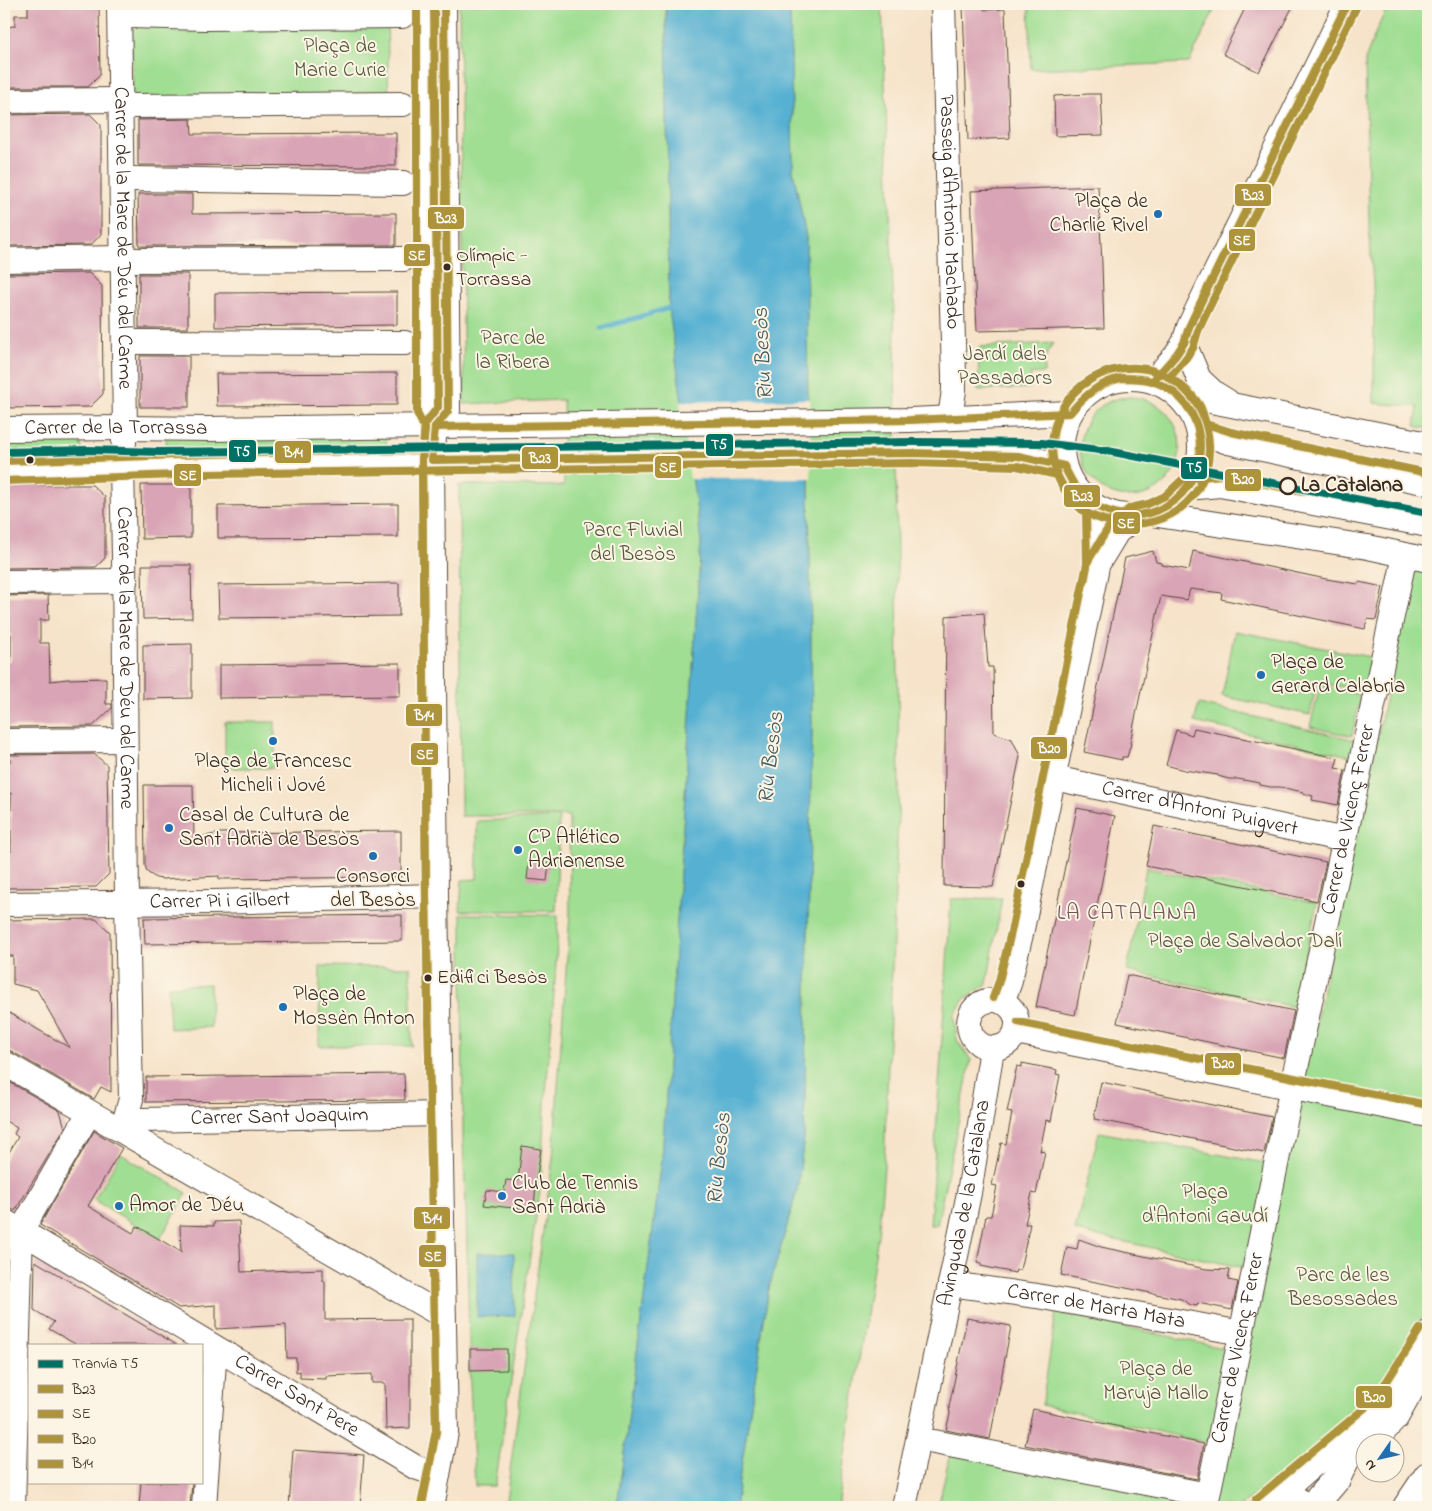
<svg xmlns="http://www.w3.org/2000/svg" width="1432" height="1511" viewBox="0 0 1432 1511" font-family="'Indie Flower',sans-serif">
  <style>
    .green { fill: #a0de93; stroke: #6e8458 }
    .water { fill: #55b0d2; stroke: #486d78 }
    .pier { fill: #f6e3c9 }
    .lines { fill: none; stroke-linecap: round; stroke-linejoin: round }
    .stream { stroke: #55b0d2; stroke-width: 5 }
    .building { fill: #d9a5b6 }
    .minor-casing { stroke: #574638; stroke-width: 26 }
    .highway-casing { stroke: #574638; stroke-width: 30 }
    .minor { stroke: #fff; stroke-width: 24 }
    .highway { stroke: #fff; stroke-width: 28 }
    .bus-1-casing { stroke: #fcf5e5; stroke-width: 11 }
    .bus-2-casing { stroke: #fcf5e5; stroke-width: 11 }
    .bus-3-casing { stroke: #fcf5e5; stroke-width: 11 }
    .bus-4-casing { stroke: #fcf5e5; stroke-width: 11 }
    .bus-1 { stroke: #ad943b; stroke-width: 8 }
    .bus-2 { stroke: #ad943b; stroke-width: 8 }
    .bus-3 { stroke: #ad943b; stroke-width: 8 }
    .bus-4 { stroke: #ad943b; stroke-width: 8 }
    .tram-1-casing { stroke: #fcf5e5; stroke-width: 11 }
    .tram-1 { stroke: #007165; stroke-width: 8 }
    .poi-dot { fill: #1f6fb2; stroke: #fcf5e5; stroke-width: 2 }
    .bus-dot { fill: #3b2a1e; stroke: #fcf5e5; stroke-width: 2 }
    .stop-dot { fill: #fcf5e5; stroke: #3b2a1e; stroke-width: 2.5 }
    .labels { text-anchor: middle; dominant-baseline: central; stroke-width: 4; stroke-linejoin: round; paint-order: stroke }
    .bus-label { font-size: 20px; fill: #3b2a1e; stroke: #fcf5e5; text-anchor: start }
    .park-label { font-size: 21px; fill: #54573b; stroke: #fcf5e5 }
    .poi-label { font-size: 21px; fill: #3b2a1e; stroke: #fcf5e5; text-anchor: start }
    .street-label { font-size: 21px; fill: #3b2a1e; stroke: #fcf5e5 }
    .stop-label { font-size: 21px; font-weight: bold; fill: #3b2a1e; stroke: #fcf5e5; text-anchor: start }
    .water-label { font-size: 22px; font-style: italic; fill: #44595d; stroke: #fcf5e5 }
    .neighbourhood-label { font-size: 22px; letter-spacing: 1px; fill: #725553; stroke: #fcf5e5 }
    .line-badge { stroke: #fcf5e5; stroke-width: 2 }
    .badge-label { font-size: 14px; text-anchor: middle; font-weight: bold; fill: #fff }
  </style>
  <rect width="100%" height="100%" fill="#fcf5e5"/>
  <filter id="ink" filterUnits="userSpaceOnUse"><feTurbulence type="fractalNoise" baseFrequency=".02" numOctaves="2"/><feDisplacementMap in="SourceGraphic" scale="10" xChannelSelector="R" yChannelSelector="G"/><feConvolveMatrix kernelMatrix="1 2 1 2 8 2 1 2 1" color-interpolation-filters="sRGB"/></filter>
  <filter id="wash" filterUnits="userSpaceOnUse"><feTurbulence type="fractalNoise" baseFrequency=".0096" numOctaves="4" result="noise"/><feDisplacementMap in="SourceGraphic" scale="20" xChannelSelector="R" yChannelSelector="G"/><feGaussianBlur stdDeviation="1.12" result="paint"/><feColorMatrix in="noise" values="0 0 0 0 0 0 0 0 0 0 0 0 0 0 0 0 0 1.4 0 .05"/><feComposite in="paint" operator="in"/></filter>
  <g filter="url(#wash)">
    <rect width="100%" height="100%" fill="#f6e3c9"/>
    <g class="green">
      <path d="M459,4H666L669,308L701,541L662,1159L617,1507H505L553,1158L570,914L569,816H461L459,485L564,486L563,400L464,404Z"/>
      <path d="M790,4H882L895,341L899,792L884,1167L879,1228L837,1507H735L769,1288L797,1191L804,1138L812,730L806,237L793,170Z"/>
      <path d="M1029,4H1217L1189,63L1031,69Z"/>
      <path d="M1389,4H1428V429L1415,426L1418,407L1374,403V302L1369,223L1365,60L1377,29Z"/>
      <path d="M387,6L389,109L133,113L131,10Z"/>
      <path d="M1053,343L1045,359L1044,373L1031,374L1030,388L978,390L979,347Z"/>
      <circle cx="1130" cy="447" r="50"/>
      <path d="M387,433L386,454L167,456L166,434Z"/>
      <path d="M81,435L82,457L4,458V436Z"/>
      <path d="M1415,569L1428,572V1309L1376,1395L1305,1465L1238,1507H938L950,1453L1214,1496L1408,594Z"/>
      <path d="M1235,631L1376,658L1369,692L1317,682L1310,715L1222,696Z"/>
      <path d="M1320,685L1361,695L1352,736L1310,727Z"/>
      <path d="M1199,704L1359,741L1355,757L1194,722Z"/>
      <rect x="225" y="722" width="50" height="46"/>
      <path d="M559,817L556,911H460L462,880L477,879V821Z"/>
      <path d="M1146,868L1317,903L1295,1007L1127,971Z"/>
      <path d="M1002,898L987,984L964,999L954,1016L957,1040L971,1060L937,1225H930L951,899Z"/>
      <path d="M460,914L558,915C556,1005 543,1094 541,1184L495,1486H475L470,1383L466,1208L463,1141L462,919Z"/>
      <path d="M320,966L410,967L412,1046H319Z"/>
      <path d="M210,984L211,1027L170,1029L168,986Z"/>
      <path d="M1099,1132L1270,1164L1249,1269L1075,1231Z"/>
      <path d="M121,1154L187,1193L160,1239L94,1200Z"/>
      <path d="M1056,1312L1232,1350L1212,1444L1042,1405Z"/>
    </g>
    <g class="water">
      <path d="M666,4H790L793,170L806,237L812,730L804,1138L797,1191L769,1288L735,1507H617L662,1159L701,541L669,308Z"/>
      <path d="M477,1253H514L515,1316L477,1317Z"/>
    </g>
    <path class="pier" d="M810,399L811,478L690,479L680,402Z"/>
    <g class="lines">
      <path class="stream" d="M602,328L676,306"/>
    </g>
    <g id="blocks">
      <g class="building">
        <path d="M28,4H99L100,75L88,87H4V27L15,26V15H28Z"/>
        <path d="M1247,4H1294L1259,72L1223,54Z"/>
        <path d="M984,6V10L1005,9L1010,138L968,140L963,7Z"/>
        <path d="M1089,94H1101L1103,135L1055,136L1054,96Z"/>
        <path d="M90,114L101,125V234L91,245L4,246V115Z"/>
        <path d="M191,119L192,134L396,133V166L138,165V120Z"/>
        <path d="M1098,186L1102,264L1104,328L977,331L971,191Z"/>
        <path d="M138,194H192V214L396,213V245L139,246Z"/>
        <path d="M89,273L102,286L103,394L90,407L4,408V274Z"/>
        <rect x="139" y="274" width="49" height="54"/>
        <path d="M397,292V325L215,327V293Z"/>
        <rect x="140" y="356" width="49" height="51"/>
        <path d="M397,373V405L217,406L216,374Z"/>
        <path d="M4,485H92L105,497V558L96,567L4,568Z"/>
        <path d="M141,485H191V538L142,539Z"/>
        <path d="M398,504V537L218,538V506Z"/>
        <path d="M1153,551L1156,562L1162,563V565L1189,570L1193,551L1326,579L1358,584L1359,582L1383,587L1376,620L1367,619L1365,629L1221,599L1222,593L1190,589L1187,600L1161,596L1130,743L1131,744L1127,757H1122V760L1084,752L1125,558Z"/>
        <path d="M142,565H191L192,618L143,619Z"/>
        <path d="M399,583V616L219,618L218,585Z"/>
        <path d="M48,595L49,620H40V643H49L50,681L68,679L106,678V704H112V708L93,726L4,727V661H11V634H4V596Z"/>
        <path d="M984,613L988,667H993L994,733L1012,739L1020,756L993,887L944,886L946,616Z"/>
        <path d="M192,644V698L143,699V645Z"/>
        <path d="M400,663V696L219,698V665Z"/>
        <path d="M1194,728L1338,758L1335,768L1345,770L1338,805L1312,800L1313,796L1303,793V792L1280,787H1271L1260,785V783L1238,779H1229L1218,776V775L1184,770L1166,765L1176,730L1192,735Z"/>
        <path d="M94,754L107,765L109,874L96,887L4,888V852H11V793H4V762H10V755Z"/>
        <path d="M144,785H193L194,838L221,833L401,831V877L219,879V876L162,879L156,878L147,872L145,865Z"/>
        <path d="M1077,808L1115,816L1075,1015L1036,1007Z"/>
        <path d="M1154,826L1326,862L1317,901L1146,866Z"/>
        <path d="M529,862L549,864L547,881L527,879Z"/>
        <path d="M402,915V941L145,944L144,918Z"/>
        <path d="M96,919L110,932L111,1092L101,1087L94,1099L11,1051L4,1049V1010L70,1048L37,990L13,984V956H4V920Z"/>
        <path d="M1127,975L1294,1011L1284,1058L1117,1023Z"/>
        <path d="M1022,1063L1057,1070L1056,1074L1060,1075L1051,1121L1046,1120L1040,1151L1045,1152L1036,1194L1032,1193L1025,1224H1030L1020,1270H1016L1015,1273L981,1266V1263L977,1262L986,1216H991L997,1186L992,1185L1001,1143L1006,1144L1012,1113L1007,1112L1017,1066L1022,1067Z"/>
        <path d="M404,1074L405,1100L146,1102V1077Z"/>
        <path d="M4,1079L60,1111L65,1128L15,1211L4,1204V1161L18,1137L14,1134L17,1128L4,1120Z"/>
        <path d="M1101,1082L1272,1117L1264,1153L1094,1119Z"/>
        <path d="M94,1131L122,1148L88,1206L116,1223L133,1233L137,1226L181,1252L180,1225L214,1226V1222L239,1221L241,1272L323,1269V1281H325V1320L410,1319V1428L386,1429L385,1383H372V1374L326,1376V1379L300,1378V1371L296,1372V1358H287L286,1325L216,1329V1305L179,1308L40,1225Z"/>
        <path d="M522,1146L541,1149L536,1181L534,1210L484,1205L487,1190L504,1192L506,1180L518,1181Z"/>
        <path d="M1079,1239L1101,1247L1158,1259L1206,1269L1230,1270L1228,1280L1238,1282L1232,1310L1198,1303L1197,1306L1191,1305L1181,1299L1061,1275L1067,1247L1077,1249Z"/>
        <path d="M35,1261L177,1345H77L49,1329L54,1322L34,1310Z"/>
        <path d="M967,1318L1011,1326L990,1439L946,1430L950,1414L949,1407Z"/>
        <path d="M470,1349H507V1370L470,1371Z"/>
        <path d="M1033,1409L1204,1444L1197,1479L1025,1445Z"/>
        <path d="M293,1450L364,1455L360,1507H289Z"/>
        <path d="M141,1482H192L190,1507H139Z"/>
      </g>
    </g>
  </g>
  <g filter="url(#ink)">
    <use href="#blocks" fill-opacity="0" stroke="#574638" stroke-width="1"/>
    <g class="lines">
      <defs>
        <g id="minor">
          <path id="s1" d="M119,4L125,428L122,468L124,554L127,903L131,1099L122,1130"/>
          <path d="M427,4V413L435,427"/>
          <path id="s2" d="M943,4L954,375V390L950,418"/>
          <path d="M130,16L205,18L402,16"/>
          <path d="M4,101L120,100"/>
          <path d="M131,106L403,104"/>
          <path d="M132,179L403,183"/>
          <path d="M4,260L122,258"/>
          <path d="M133,260L404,259"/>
          <path d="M135,342L405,343"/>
          <path d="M1184,343L1199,379L1214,393L1227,401"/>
          <circle cx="1131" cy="447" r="69"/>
          <path d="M1153,381L1176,355L1184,343L1189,327L1198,308L1347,4"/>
          <path d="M1176,394L1428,444"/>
          <path id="s3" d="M4,429L125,428L208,429L910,420L1070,413"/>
          <path d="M1199,432L1228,442L1428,483"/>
          <path d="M4,471L122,468L208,464L911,453L1018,456L1064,466"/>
          <path d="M1187,488L1220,485L1428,525"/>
          <path d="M1151,514L1368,547L1428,560"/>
          <path d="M1097,565L1117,532L1135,517"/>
          <path d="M4,582L125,581"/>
          <path d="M4,741L125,740"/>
          <path id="s4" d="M1054,778L1345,840"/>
          <path id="s5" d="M4,904L213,902L436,896"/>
          <circle cx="993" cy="1024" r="24"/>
          <path d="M1002,1002L1009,984L1021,934L1096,572L1097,565L1096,507"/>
          <path d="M1016,1032L1428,1115"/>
          <path d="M4,1063L443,1316"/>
          <path id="s6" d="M122,1130L142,1120L441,1114"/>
          <path id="s7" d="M4,1221L415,1467L438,1475"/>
          <path id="s8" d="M950,1284L1037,1296L1242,1333"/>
          <path id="s9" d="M934,1442L1208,1495L1292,1087L1405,555"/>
          <path d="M1372,1444L1396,1418L1422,1372"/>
          <path d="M13,1507L21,1231L89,1113"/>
          <path d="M204,1507L215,1348"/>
          <path d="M432,1507L446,1432L436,896L432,460L435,427L448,411L444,4"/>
          <path id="s10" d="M904,1507L969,1193L992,1049"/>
          <path d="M1262,1507L1285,1489L1374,1413L1395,1387L1428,1334"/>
        </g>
        <g id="highway">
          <path d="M1289,1496L1301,1504V1507"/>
          <path d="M1312,1507L1336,1479L1349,1452L1374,1413"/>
          <path d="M1407,1507L1428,1476"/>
        </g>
      </defs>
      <use href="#minor" class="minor-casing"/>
      <use href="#highway" class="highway-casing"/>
      <use href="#minor" class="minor"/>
      <use href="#highway" class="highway"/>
      <defs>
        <g id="bus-1">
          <path d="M1121,378C1132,378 1142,378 1152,381C1209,399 1217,476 1166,506C1151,515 1134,517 1118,514C1086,506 1078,495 1064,466L1018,456L911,453L432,460L435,427L910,420L1070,413C1085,395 1099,383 1121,378Z"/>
          <path d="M1153,381L1176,355L1184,343L1189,327L1198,308L1347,4"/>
          <path d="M435,427L448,411L444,4"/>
        </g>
        <g id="bus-2">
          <path d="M417,4V413L425,429L422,460L426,896L436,1431L421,1505"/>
          <path d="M4,481L208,474L911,463L1017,466L1057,475C1063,487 1070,500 1081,509C1090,516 1102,520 1113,522C1172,535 1220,488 1207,429C1202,407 1188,389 1169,378L1183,362L1193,348L1198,331L1207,312L1356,8"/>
        </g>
        <g id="bus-3">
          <path d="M1084,582L1088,561L1110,525L1130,508L1148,504L1165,496L1183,479L1221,475L1305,492"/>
          <path d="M993,998L999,981L1011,932L1087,564L1086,512C1068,499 1056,481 1053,458C1043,389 1123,341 1179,384C1187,390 1195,398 1200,406C1203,412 1204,418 1206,424L1231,432L1428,473"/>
          <path d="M1018,1022L1428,1105"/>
          <path d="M1256,1499L1367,1406L1387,1381L1420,1329"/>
        </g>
        <g id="bus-4">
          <path d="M4,461L208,454L432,450"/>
          <path d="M422,1505L436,1431L426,896L422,460L425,424L438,407L434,4"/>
        </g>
      </defs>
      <use href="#bus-1" class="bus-1-casing"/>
      <use href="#bus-2" class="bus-2-casing"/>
      <use href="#bus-3" class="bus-3-casing"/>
      <use href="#bus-4" class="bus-4-casing"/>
      <use href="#bus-1" class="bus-1"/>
      <use href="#bus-2" class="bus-2"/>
      <use href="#bus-3" class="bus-3"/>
      <use href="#bus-4" class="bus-4"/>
      <defs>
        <path id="tram-1" d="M4,452L89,450L160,452L913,442L1042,443L1108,451L1428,513"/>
      </defs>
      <use href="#tram-1" class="tram-1-casing"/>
      <use href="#tram-1" class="tram-1"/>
    </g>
  </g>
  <g class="poi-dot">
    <circle cx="1158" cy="214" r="5"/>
    <circle cx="1261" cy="675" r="5"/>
    <circle cx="273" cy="741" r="5"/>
    <circle cx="169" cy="828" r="5"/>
    <circle cx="518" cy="850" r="5"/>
    <circle cx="373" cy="856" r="5"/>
    <circle cx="283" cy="1007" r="5"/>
    <circle cx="502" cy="1196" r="5"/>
    <circle cx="119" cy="1206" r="5"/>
  </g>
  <g class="bus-dot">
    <circle cx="447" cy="267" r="4.5"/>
    <circle cx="30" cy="460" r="4.5"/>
    <circle cx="1021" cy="884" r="4.5"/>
    <circle cx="428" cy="978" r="4.5"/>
  </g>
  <circle class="stop-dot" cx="1288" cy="486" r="8"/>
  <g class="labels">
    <g class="bus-label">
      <text x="456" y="256">Olímpic -<tspan x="456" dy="24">Torrassa</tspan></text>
      <text x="437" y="978">Edifici Besòs</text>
    </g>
    <g class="park-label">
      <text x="340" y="47">Plaça de<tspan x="340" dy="24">Marie Curie</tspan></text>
      <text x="513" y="339">Parc de<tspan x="513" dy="24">la Ribera</tspan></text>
      <text x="1005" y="355">Jardí dels<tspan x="1005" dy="24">Passadors</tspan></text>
      <text x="633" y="531">Parc Fluvial<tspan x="633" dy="24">del Besòs</tspan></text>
      <text x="1245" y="942">Plaça de Salvador Dalí</text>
      <text x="1205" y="1193">Plaça<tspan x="1205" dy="24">d'Antoni Gaudí</tspan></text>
      <text x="1343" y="1276">Parc de les<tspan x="1343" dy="24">Besossades</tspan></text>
      <text x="1156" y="1370">Plaça de<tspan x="1156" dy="24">Maruja Mallo</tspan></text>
    </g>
    <g class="poi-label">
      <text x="1148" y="202" text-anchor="end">Plaça de<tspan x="1148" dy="24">Charlie Rivel</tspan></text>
      <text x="1271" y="663">Plaça de<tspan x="1271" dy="24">Gerard Calabria</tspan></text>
      <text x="273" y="762" text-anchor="middle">Plaça de Francesc<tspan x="273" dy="24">Micheli i Jové</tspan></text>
      <text x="179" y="816">Casal de Cultura de<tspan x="179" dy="24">Sant Adrià de Besòs</tspan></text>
      <text x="528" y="838">CP Atlético<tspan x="528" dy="24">Adrianense</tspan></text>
      <text x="373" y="877" text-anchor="middle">Consorci<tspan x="373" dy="24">del Besòs</tspan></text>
      <text x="293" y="995">Plaça de<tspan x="293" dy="24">Mossèn Anton</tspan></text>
      <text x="512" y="1184">Club de Tennis<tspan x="512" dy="24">Sant Adrià</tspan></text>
      <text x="129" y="1206">Amor de Déu</text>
    </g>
    <g class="street-label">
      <text stroke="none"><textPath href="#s2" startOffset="208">Passeig d'Antonio Machado</textPath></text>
      <text stroke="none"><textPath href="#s1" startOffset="234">Carrer de la Mare de Déu del Carme</textPath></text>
      <text stroke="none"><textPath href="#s3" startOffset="112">Carrer de la Torrassa</textPath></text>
      <text stroke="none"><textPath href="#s1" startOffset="654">Carrer de la Mare de Déu del Carme</textPath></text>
      <text stroke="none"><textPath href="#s4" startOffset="149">Carrer d'Antoni Puigvert</textPath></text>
      <text stroke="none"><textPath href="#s9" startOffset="969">Carrer de Vicenç Ferrer</textPath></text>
      <text stroke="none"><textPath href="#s5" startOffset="216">Carrer Pi i Gilbert</textPath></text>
      <text stroke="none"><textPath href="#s6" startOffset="160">Carrer Sant Joaquim</textPath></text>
      <text stroke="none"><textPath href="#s10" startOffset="310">Avinguda de la Catalana</textPath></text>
      <text stroke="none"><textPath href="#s8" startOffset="148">Carrer de Marta Mata</textPath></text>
      <text stroke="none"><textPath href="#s9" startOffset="429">Carrer de Vicenç Ferrer</textPath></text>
      <text stroke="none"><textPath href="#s7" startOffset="341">Carrer Sant Pere</textPath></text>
    </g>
    <g class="stop-label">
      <text x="1301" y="486">La Catalana</text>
    </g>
    <g class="water-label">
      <text transform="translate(764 354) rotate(-93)">Riu Besòs</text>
      <text transform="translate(772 758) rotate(-83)">Riu Besòs</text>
      <text transform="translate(720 1159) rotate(-84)">Riu Besòs</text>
    </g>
    <g class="neighbourhood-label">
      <text x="1127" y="914">LA CATALANA</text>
    </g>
  </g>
  <g class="line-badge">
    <rect x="1234" y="183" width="38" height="24" rx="5" fill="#ad943b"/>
    <rect x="427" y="206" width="38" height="24" rx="5" fill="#ad943b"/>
    <rect x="1228" y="228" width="28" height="24" rx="5" fill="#ad943b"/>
    <rect x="403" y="243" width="28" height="24" rx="5" fill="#ad943b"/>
    <rect x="705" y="433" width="29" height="24" rx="5" fill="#007165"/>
    <rect x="228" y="439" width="29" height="24" rx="5" fill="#007165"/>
    <rect x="274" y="440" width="38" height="24" rx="5" fill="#ad943b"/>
    <rect x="521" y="446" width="38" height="24" rx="5" fill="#ad943b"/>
    <rect x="654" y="455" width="28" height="24" rx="5" fill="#ad943b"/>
    <rect x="1180" y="456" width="28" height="24" rx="5" fill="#007165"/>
    <rect x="173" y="463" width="29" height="24" rx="5" fill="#ad943b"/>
    <rect x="1224" y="468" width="38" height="24" rx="5" fill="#ad943b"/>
    <rect x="1063" y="484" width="38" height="24" rx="5" fill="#ad943b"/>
    <rect x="1112" y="511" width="29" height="24" rx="5" fill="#ad943b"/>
    <rect x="405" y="703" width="38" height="24" rx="5" fill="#ad943b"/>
    <rect x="1030" y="736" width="38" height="24" rx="5" fill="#ad943b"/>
    <rect x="410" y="742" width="29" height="24" rx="5" fill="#ad943b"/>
    <rect x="1204" y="1052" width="38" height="24" rx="5" fill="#ad943b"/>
    <rect x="413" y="1206" width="38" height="24" rx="5" fill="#ad943b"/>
    <rect x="418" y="1244" width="29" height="24" rx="5" fill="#ad943b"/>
    <rect x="1355" y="1385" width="38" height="24" rx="5" fill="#ad943b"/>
  </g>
  <g class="badge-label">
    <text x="1253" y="200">B23</text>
    <text x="446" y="223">B23</text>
    <text x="1242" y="245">SE</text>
    <text x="417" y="260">SE</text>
    <text x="719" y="449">T5</text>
    <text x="242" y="456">T5</text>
    <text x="293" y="457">B14</text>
    <text x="540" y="463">B23</text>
    <text x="668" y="472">SE</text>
    <text x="1194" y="472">T5</text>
    <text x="188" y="480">SE</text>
    <text x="1243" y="484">B20</text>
    <text x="1082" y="501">B23</text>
    <text x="1126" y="528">SE</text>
    <text x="424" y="720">B14</text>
    <text x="1049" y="753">B20</text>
    <text x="425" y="759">SE</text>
    <text x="1223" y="1068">B20</text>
    <text x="432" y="1223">B14</text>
    <text x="433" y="1261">SE</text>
    <text x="1374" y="1402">B20</text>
  </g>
  <rect width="1432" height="1511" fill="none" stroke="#fcf5e5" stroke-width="20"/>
  <rect x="28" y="1344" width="175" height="140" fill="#fcf5e5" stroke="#afa495"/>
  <rect x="38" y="1360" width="25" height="8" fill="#007165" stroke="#afa495"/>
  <text x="72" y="1368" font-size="15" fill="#3b2a1e">Tranvía T5</text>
  <rect x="38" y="1385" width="25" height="8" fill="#ad943b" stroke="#afa495"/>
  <text x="72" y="1394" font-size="15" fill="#3b2a1e">B23</text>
  <rect x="38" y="1410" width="25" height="8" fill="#ad943b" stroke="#afa495"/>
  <text x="72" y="1418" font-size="15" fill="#3b2a1e">SE</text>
  <rect x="38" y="1435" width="25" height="8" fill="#ad943b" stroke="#afa495"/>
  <text x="72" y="1444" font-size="15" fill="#3b2a1e">B20</text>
  <rect x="38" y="1460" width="25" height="8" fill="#ad943b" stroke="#afa495"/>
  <text x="72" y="1468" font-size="15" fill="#3b2a1e">B14</text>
  <g transform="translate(1380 1458) rotate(236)"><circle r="24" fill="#fcf5e5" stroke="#afa495"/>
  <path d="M0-4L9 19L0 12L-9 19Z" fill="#1f6fb2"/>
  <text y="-8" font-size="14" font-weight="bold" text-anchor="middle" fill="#3b2a1e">N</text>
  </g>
</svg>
